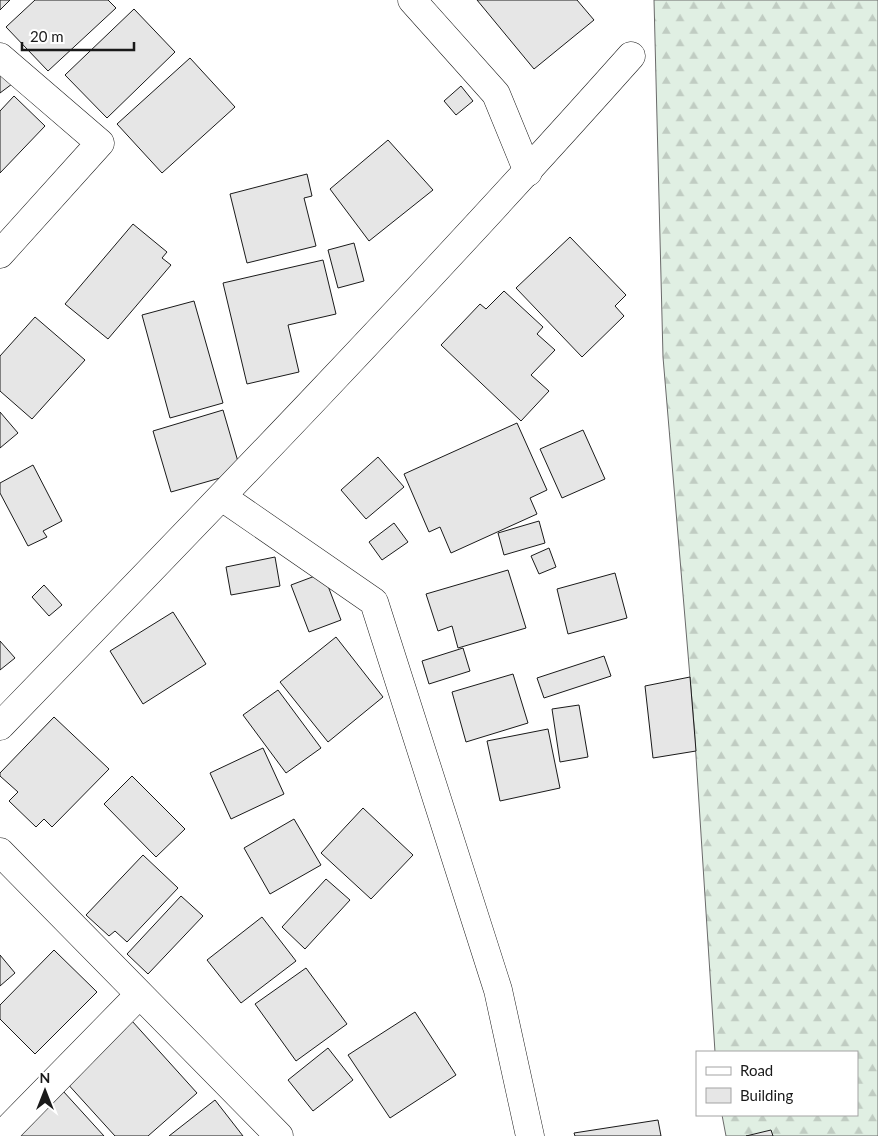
<svg xmlns="http://www.w3.org/2000/svg" width="878" height="1136" viewBox="0 0 878 1136" font-family="Lato,sans-serif">
  <style>
    .forest { fill: url(#forest-firs); stroke: #6a6a6a }
    .building { fill: #e6e6e6; stroke: #1a1a1a }
    .lines { fill: none; stroke-linecap: round; stroke-linejoin: round }
    .minor-casing { stroke: #1a1a1a; stroke-width: 29 }
    .minor { stroke: #fff; stroke-width: 28 }
  </style>
  <defs>
    <pattern id="forest-firs" width="22" height="20" patternUnits="userSpaceOnUse" patternTransform="scale(1.25)"><rect width="22" height="20" fill="#e0efe3"/><path d="M5 1l3.5 6h-7zM16 11l3.5 6h-7z" fill="#c0ccc2"/></pattern>
  </defs>
  <rect width="100%" height="100%" fill="#fff"/>
  <path class="forest" d="M654,0H878V1136H726L722,1115H857V1052H715L694,725L663,357Z"/>
  <g class="building">
    <path d="M0,0H10L0,10Z"/>
    <path d="M35,0H108L116,8L48,71L6,27Z"/>
    <path d="M477,0H577L594,20L534,69Z"/>
    <path d="M134,9L175,52L107,118L65,75Z"/>
    <path d="M190,58L235,107L162,173L117,124Z"/>
    <path d="M0,70L12,84L0,93Z"/>
    <path d="M461,86L473,101L456,115L444,101Z"/>
    <path d="M14,96L45,126L0,173V111Z"/>
    <path d="M388,140L433,190L369,241L330,189Z"/>
    <path d="M307,174L312,196L304,198L316,246L247,263L230,194Z"/>
    <path d="M133,224L167,252L162,258L171,265L108,339L65,304Z"/>
    <path d="M570,237L626,295L615,306L624,316L582,357L516,288Z"/>
    <path d="M354,243L364,281L338,288L328,250Z"/>
    <path d="M323,260L336,314L288,325L299,372L247,384L223,283Z"/>
    <path d="M504,291L543,327L537,334L555,350L531,375L549,391L521,421L441,345L480,304L486,309Z"/>
    <path d="M194,301L223,403L170,418L142,315Z"/>
    <path d="M35,317L85,360L32,419L0,391V356Z"/>
    <path d="M223,410L241,472L171,492L153,431Z"/>
    <path d="M0,412L18,433L0,448Z"/>
    <path d="M517,423L547,490L530,498L537,514L451,553L440,527L429,532L404,474Z"/>
    <path d="M583,430L605,479L562,498L540,449Z"/>
    <path d="M378,457L404,487L366,519L341,490Z"/>
    <path d="M33,465L62,521L43,531L47,537L28,546L0,493V483Z"/>
    <path d="M539,521L545,543L504,555L498,533Z"/>
    <path d="M394,523L408,542L382,560L369,542Z"/>
    <path d="M549,548L556,567L539,574L531,556Z"/>
    <path d="M275,557L280,586L231,595L226,567Z"/>
    <path d="M508,570L526,628L458,648L452,626L438,631L426,594Z"/>
    <path d="M323,573L341,620L309,632L291,585Z"/>
    <path d="M615,573L627,618L568,634L557,589Z"/>
    <path d="M44,585L62,605L49,616L32,597Z"/>
    <path d="M173,612L206,664L143,704L110,651Z"/>
    <path d="M336,637L383,697L328,742L280,682Z"/>
    <path d="M0,641L15,658L0,670Z"/>
    <path d="M463,648L470,671L429,684L422,661Z"/>
    <path d="M604,656L611,676L544,698L537,678Z"/>
    <path d="M513,674L528,723L466,742L452,692Z"/>
    <path d="M690,677L696,751L653,758L645,686Z"/>
    <path d="M278,690L321,748L286,773L243,715Z"/>
    <path d="M579,705L588,757L560,762L552,709Z"/>
    <path d="M54,717L109,769L52,827L44,819L36,827L9,801L18,792L0,776V773Z"/>
    <path d="M548,729L560,788L500,801L487,741Z"/>
    <path d="M263,748L284,794L231,819L210,773Z"/>
    <path d="M132,776L185,829L156,857L104,804Z"/>
    <path d="M363,808L413,855L371,899L321,853Z"/>
    <path d="M294,819L321,865L270,894L244,848Z"/>
    <path d="M143,855L178,888L127,942L115,931L109,936L86,915Z"/>
    <path d="M326,879L350,900L305,949L282,927Z"/>
    <path d="M181,896L203,916L148,974L127,954Z"/>
    <path d="M262,917L296,961L241,1003L207,960Z"/>
    <path d="M54,950L97,992L35,1054L0,1019V1005Z"/>
    <path d="M0,955L15,973L0,986Z"/>
    <path d="M306,968L347,1024L296,1061L255,1004Z"/>
    <path d="M415,1012L456,1075L390,1118L348,1055Z"/>
    <path d="M132,1021L197,1093L148,1136H115L65,1081Z"/>
    <path d="M328,1048L353,1080L313,1111L288,1080Z"/>
    <path d="M63,1091L104,1136H13Z"/>
    <path d="M215,1100L243,1136H169Z"/>
    <path d="M658,1120L661,1136H575L574,1133Z"/>
    <path d="M771,1130L773,1136H746Z"/>
  </g>
  <g class="lines">
    <defs>
      <g id="minor">
        <path d="M412,0L496,94L528,172"/>
        <path d="M0,57L100,143L0,254"/>
        <path d="M222,497L374,602L498,990L530,1136"/>
        <path d="M0,726C213,506 427,285 631,56"/>
        <path d="M0,852L279,1136"/>
        <path d="M1,1136L139,995"/>
      </g>
    </defs>
    <use href="#minor" class="minor-casing"/>
    <use href="#minor" class="minor"/>
  </g>
  <rect x="696" y="1051" width="162" height="65" fill="#ffffff" stroke="#a3a3a3"/>
  <rect x="706" y="1067" width="25" height="8" fill="#ffffff" stroke="#a3a3a3"/>
  <text x="740" y="1076" font-size="15" fill="#1a1a1a">Road</text>
  <rect x="706" y="1088" width="25" height="15" fill="#e6e6e6" stroke="#a3a3a3"/>
  <text x="740" y="1101" font-size="15" fill="#1a1a1a">Building</text>
  <g transform="translate(45 1091)" stroke="#ffffff" stroke-width="4" paint-order="stroke">
  <path d="M0-4L9 19L0 12L-9 19Z" fill="#1a1a1a"/>
  <text y="-8" font-size="14" font-weight="bold" text-anchor="middle" fill="#1a1a1a">N</text>
  </g>
  <path d="M22 42v8h112v-8" fill="none" stroke="#1a1a1a" stroke-width="2.5"/>
  <text x="30" y="42" font-size="15" fill="#1a1a1a" stroke="#ffffff" stroke-width="4" paint-order="stroke">20 m</text>
</svg>
